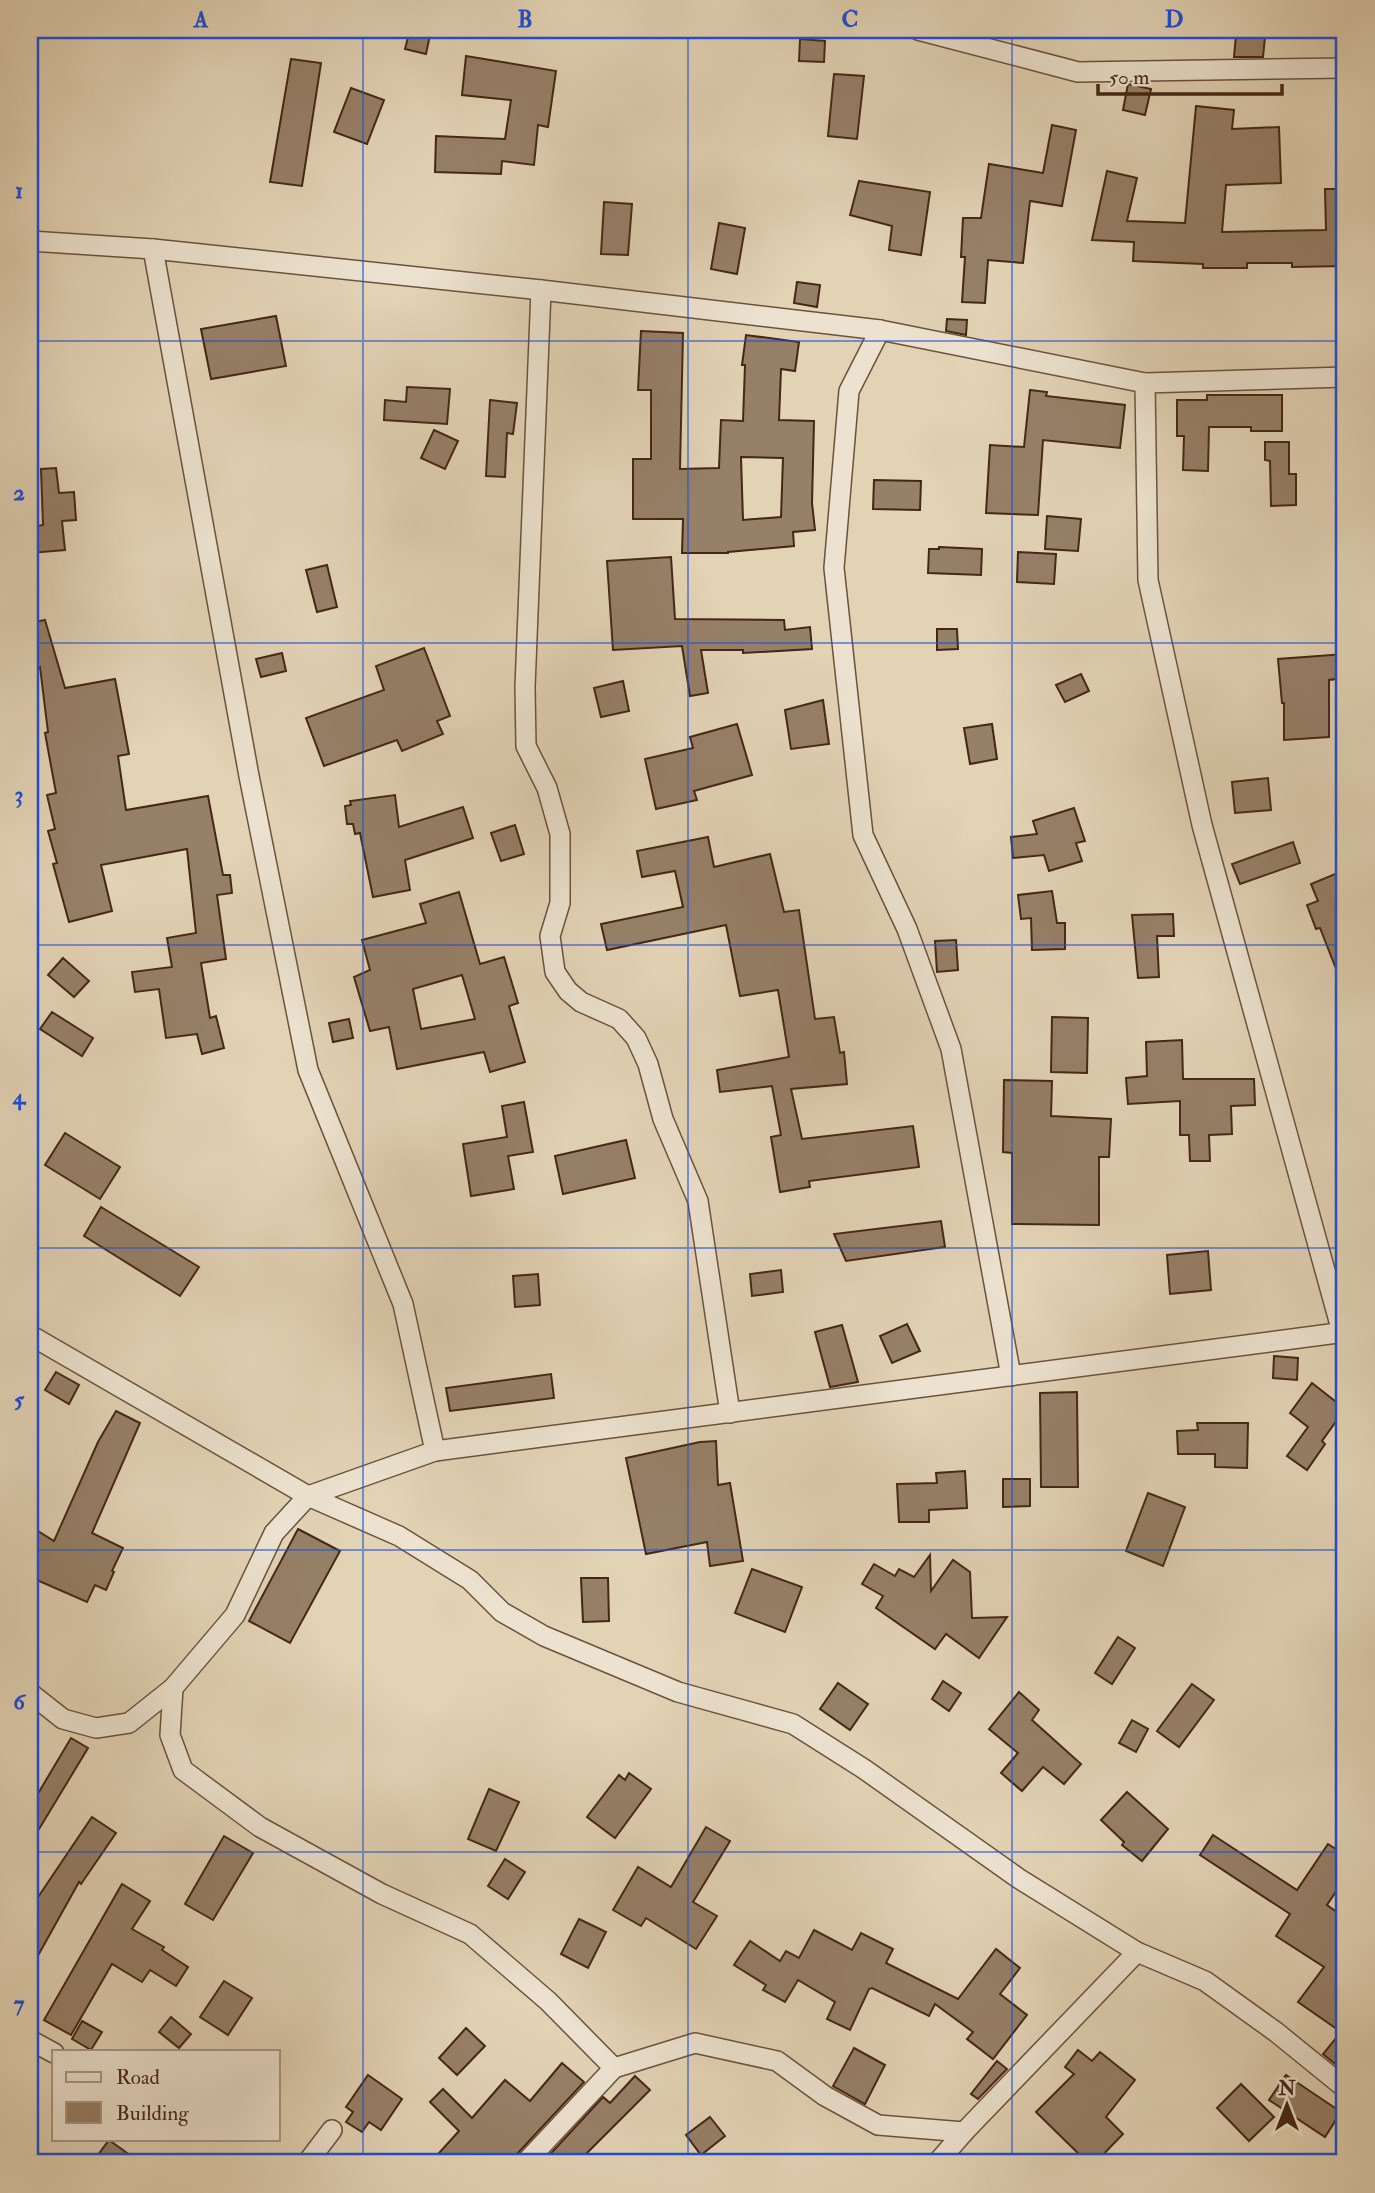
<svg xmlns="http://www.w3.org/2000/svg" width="1375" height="2193" viewBox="0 0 1375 2193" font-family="'IM FELL Double Pica',serif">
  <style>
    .building { fill: #968068; stroke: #442715; stroke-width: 2; fill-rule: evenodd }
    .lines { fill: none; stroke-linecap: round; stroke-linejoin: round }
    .minor-casing { stroke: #6c523d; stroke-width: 22 }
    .minor { stroke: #ece2cf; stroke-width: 19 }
    .grid { fill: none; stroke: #1d4ed8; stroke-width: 2; stroke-opacity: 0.55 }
    .neatline { fill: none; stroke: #1d4ed8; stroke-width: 2.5 }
    .grid-label { font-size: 23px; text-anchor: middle; font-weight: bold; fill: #1d4ed8 }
  </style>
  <rect width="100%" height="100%" fill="#e2d3b5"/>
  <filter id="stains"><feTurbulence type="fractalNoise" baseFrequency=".00286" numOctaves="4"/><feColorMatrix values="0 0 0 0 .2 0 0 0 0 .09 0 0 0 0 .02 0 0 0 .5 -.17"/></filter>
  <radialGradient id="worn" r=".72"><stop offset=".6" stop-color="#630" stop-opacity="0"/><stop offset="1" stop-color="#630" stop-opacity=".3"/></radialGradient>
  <g class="building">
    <path d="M410,30H431L426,54L405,49Z"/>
    <path d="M1236,35L1265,37L1263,57H1234Z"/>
    <path d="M800,39L825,41L824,62L799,61Z"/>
    <path d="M466,56L556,71L548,127L538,125L534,165L502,161L501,174L435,172L436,136L505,139L511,100L462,95Z"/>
    <path d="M291,59L321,63L302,186L270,182Z"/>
    <path d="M834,74L864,76L857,139L828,136Z"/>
    <path d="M1128,84L1151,89L1145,115L1123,110Z"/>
    <path d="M351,88L384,100L367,144L334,132Z"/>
    <path d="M1196,106L1234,110L1232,129L1279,127L1281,183L1226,185L1222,232L1326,230L1325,189H1345V266L1292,267V263H1247V268H1203V264L1133,261L1134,242L1092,240L1107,171L1137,178L1127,221L1185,223Z"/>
    <path d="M1052,125L1076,130L1062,206L1030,201L1023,263L988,260L985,303L962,302L965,257H961L963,218H981L989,164L1043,173Z"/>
    <path d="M859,181L930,192L921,255L889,250L892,226L850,215Z"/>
    <path d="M604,202L632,204L628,255L601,254Z"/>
    <path d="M719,223L745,228L737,274L711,269Z"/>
    <path d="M797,282L820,285L817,307L794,303Z"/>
    <path d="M276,316L286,366L211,379L201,329Z"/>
    <path d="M947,319L967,320L966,335L946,331Z"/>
    <path d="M641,331L683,333L680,469L719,468L721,420L743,421L745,365H742L746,335L799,342L795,371L781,369L779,420L814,421L812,503L815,530L793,532L794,546L728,552V553H682L683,519H633V459H651V390H638ZM741,457L783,458L781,517L743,520Z"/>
    <path d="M407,387L450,389L447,424L384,420L385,400L406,402Z"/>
    <path d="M1030,390L1047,392L1046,396L1125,405L1120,448L1043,440L1038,515L986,513L990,445L1024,447Z"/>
    <path d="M1207,395H1282V431H1251V427H1209L1208,471L1183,470L1184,436H1177V400H1207Z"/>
    <path d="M490,400L517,403L513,434L507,433L505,477L486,476Z"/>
    <path d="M434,430L458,441L445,469L421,458Z"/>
    <path d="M1265,442H1289V474H1296V505L1271,506L1270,461L1265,460Z"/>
    <path d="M56,468L59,493L74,492L76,520L62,521L65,550L30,553V527L43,525L41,469Z"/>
    <path d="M874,480L921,481L920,510L873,509Z"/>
    <path d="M1047,516L1081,519L1078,551L1045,549Z"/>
    <path d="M939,547L982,549L981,575L928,573L929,549H939Z"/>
    <path d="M1018,552L1056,554L1054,584L1017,582Z"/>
    <path d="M671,557L675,619L784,620L785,630L810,627L812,649L743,653V650H701L708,693L690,696L682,646L613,650L607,561Z"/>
    <path d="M327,565L337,607L317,612L306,570Z"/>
    <path d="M45,620L65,688L115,679L129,754L118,756L126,810L208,796L223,875H230L232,893L217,895L226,959L201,963L210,1018L216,1016L224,1048L202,1054L197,1034L166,1038L159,989L135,992L132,972L172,967L167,938L196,933L187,849L101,865L112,911L69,922L53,864L57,863L48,831L55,829L47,795L56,793L45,733L48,732L40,667L30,670V632L35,631L34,622Z"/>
    <path d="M937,629H957L958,649L937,650Z"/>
    <path d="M424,648L450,716L437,721L443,734L402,751L397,740L324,766L306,718L384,690L376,666Z"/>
    <path d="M282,653L286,671L261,677L256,659Z"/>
    <path d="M1345,654V678L1329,680V737L1284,740V703H1282L1278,659Z"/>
    <path d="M1081,674L1089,691L1065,702L1056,685Z"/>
    <path d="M623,681L629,711L601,717L594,688Z"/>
    <path d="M823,700L829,744L791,749L785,710Z"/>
    <path d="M737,724L752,775L694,791L697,800L656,809L645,759L693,748L690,737Z"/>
    <path d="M992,724L997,759L970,764L964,728Z"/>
    <path d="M1268,778L1271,810L1235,813L1232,782Z"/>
    <path d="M395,795L399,827L463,807L473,838L405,860L410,890L373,897L360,833L355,834L353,824H347L345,806L351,805L350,801Z"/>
    <path d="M1074,808L1085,841L1076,843L1082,861L1049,871L1044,855L1013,858L1011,837L1037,834L1033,821Z"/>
    <path d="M515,825L524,854L501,861L491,833Z"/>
    <path d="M708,837L714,867L770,854L784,912L799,910L815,1019L834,1017L840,1053L844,1052L847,1084L791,1089L802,1139L913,1126L919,1167L809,1181L810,1187L780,1192L771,1137L781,1135L772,1086L720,1092L717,1070L789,1057L778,990L740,996L726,925L607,950L601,924L683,907L675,871L642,877L637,851Z"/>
    <path d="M1293,842L1300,863L1240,884L1232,864Z"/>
    <path d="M1345,870V989H1344L1320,928L1316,929L1307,905L1318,901L1311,884Z"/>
    <path d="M1052,891L1057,923H1065V949L1032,950L1031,918L1021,919L1018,895Z"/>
    <path d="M459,892L480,964L504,957L518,1003L509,1006L525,1062L490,1072L484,1052L397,1069L389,1027L370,1031L354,977L370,970L362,940L426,923L420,904ZM462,975L475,1019L421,1029L413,989Z"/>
    <path d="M1173,914L1174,936H1157L1159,977L1138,978L1132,915Z"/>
    <path d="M956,940L958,970L937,972L935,941Z"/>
    <path d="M63,958L89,981L74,997L48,975Z"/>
    <path d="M52,1012L93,1038L82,1056L40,1029Z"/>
    <path d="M1052,1017L1088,1018L1087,1073L1051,1072Z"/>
    <path d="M349,1019L353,1038L333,1042L329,1023Z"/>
    <path d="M1182,1040L1183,1079H1254L1255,1105L1231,1106L1232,1134L1209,1135L1210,1161H1190L1189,1135H1180V1101L1128,1104L1126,1078L1147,1076L1146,1042Z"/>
    <path d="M1004,1080L1052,1081L1051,1116L1111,1119L1109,1157H1099V1225L1012,1224V1153L1003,1152Z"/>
    <path d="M524,1102L533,1152L508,1156L514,1189L471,1196L463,1144L507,1137L502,1106Z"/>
    <path d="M65,1133L120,1167L100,1199L45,1165Z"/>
    <path d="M626,1140L635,1178L563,1194L555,1156Z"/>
    <path d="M101,1207L199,1267L180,1296L84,1236Z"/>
    <path d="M941,1221L945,1247L846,1261L834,1234Z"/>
    <path d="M1208,1251L1211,1290L1170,1294L1167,1255Z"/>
    <path d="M781,1270L783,1292L752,1296L750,1274Z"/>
    <path d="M538,1274L540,1305L515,1307L513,1276Z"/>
    <path d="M907,1324L920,1351L892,1363L880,1336Z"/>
    <path d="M842,1325L858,1382L830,1387L815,1332Z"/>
    <path d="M1274,1356L1298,1358L1297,1380L1273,1378Z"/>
    <path d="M56,1372L79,1385L69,1404L45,1390Z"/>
    <path d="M551,1374L554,1398L450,1411L446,1388Z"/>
    <path d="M1312,1383L1345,1409L1322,1441L1325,1444L1307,1470L1287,1456L1308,1427L1290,1413Z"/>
    <path d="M1077,1392L1078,1487H1041L1040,1393Z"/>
    <path d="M116,1411L140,1423L92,1533L123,1548L112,1571L114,1572L106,1590L95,1585L87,1602L30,1577V1526L54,1541L98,1442Z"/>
    <path d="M1197,1423H1248L1247,1468L1215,1467V1454H1178L1177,1431L1198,1430Z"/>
    <path d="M716,1441L718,1485L730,1483L743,1561L710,1566L707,1542L646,1554L626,1458L700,1442Z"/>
    <path d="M965,1471L967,1508L929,1510V1522H899L897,1484L937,1483L936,1473Z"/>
    <path d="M1003,1479H1030V1506L1003,1507Z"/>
    <path d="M1148,1493L1185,1507L1163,1566L1126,1551Z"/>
    <path d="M298,1529L340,1551L290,1643L249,1621Z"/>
    <path d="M930,1555L931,1591L953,1560L970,1572L972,1618L1007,1617L979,1658L946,1634L935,1649L876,1608L883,1596L862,1584L874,1564L895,1576L899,1569L914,1577Z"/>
    <path d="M752,1569L802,1587L785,1632L735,1613Z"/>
    <path d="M581,1578H608L609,1621L583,1622Z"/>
    <path d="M1118,1637L1135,1648L1112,1684L1095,1673Z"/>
    <path d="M943,1681L961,1693L949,1711L932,1699Z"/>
    <path d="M838,1683L868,1704L850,1730L820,1709Z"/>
    <path d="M1192,1684L1214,1700L1179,1747L1157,1731Z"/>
    <path d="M1019,1692L1039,1710L1032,1720L1081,1764L1064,1784L1043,1767L1022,1791L1001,1773L1018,1753L989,1729Z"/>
    <path d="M1132,1720L1148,1729L1136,1752L1119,1743Z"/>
    <path d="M71,1738L88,1748L30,1844V1807Z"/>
    <path d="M629,1773L651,1789L615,1838L587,1817L619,1775L625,1780Z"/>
    <path d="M489,1789L519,1802L496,1851L468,1839Z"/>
    <path d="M1127,1792L1168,1829L1142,1861L1122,1845L1124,1842L1101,1820Z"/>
    <path d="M92,1817L116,1833L81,1884L79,1882L30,1970V1909Z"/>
    <path d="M706,1827L730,1841L693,1902L717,1916L696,1949L646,1918L641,1926L613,1910L638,1867L671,1887Z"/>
    <path d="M1213,1835L1297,1890L1328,1844L1345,1855V1878L1327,1905L1345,1918V2072L1323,2054L1341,2032L1298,2002L1324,1967L1276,1936L1290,1914L1200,1855Z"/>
    <path d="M224,1836L253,1853L213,1920L185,1904Z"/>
    <path d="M505,1859L525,1872L508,1899L488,1886Z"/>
    <path d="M122,1884L150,1901L132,1929L164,1947L162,1950L188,1967L176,1986L150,1970L142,1982L112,1964L71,2035L44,2020Z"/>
    <path d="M579,1919L606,1932L588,1968L561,1954Z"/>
    <path d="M814,1930L852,1950L861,1933L893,1949L886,1963L958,1999L996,1949L1020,1968L1000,1994L1027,2015L993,2059L967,2039L973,2032L935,2004L929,2016L872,1988L869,1989L850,2030L827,2019L835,2002L798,1980L785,2002L763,1990L766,1985L734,1965L750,1941L780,1961L786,1951L799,1958Z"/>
    <path d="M224,1981L252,1998L228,2035L200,2017Z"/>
    <path d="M171,2017L191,2034L179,2048L159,2032Z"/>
    <path d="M82,2021L102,2032L91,2050L72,2039Z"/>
    <path d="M466,2028L485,2046L457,2075L439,2058Z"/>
    <path d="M854,2048L885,2065L865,2104L833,2086Z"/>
    <path d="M1078,2050L1092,2061L1100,2052L1135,2080L1106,2117L1123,2134L1095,2163H1088L1036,2112L1074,2074L1065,2067Z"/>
    <path d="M997,2061L1007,2069L978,2099L971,2094Z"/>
    <path d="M562,2063L584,2082L516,2155L513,2163H430L459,2131L430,2102L443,2089L472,2118L505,2080L530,2101Z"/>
    <path d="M368,2075L402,2099L381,2130L369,2122L362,2132L346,2122L353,2112L346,2107Z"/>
    <path d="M1286,2075L1341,2112L1325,2137L1269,2100Z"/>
    <path d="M635,2076L650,2090L577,2163H542L603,2097L610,2103Z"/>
    <path d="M1241,2084L1274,2117L1249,2141L1217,2108Z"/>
    <path d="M710,2117L725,2136L701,2155L686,2135Z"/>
    <path d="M109,2140L141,2163H92Z"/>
  </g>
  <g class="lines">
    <defs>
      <g id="minor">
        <path d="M918,30L1078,72L1345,68"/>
        <path d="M30,241L153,249L541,290L880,330L1145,383L1148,580L1202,825L1342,1332"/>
        <path d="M153,249L249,776L308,1070L403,1304L435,1451"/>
        <path d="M541,290L525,687L526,746L547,788L560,834V903L550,936L555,972L568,991L581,1002L619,1019L636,1038L648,1064L663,1119L698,1201L730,1413"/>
        <path d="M880,330L849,391L834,568L863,835L907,929L951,1049L1011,1376"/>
        <path d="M1145,383L1345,377"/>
        <path d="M30,1335L308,1496L399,1536L470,1580L502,1612L544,1636L678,1692L793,1724L864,1769L1018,1878L1137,1952L1205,1981L1276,2032L1345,2088"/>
        <path d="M173,1688L170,1735L183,1770L260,1827L382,1894L470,1934L548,2001L614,2068"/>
        <path d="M30,1693L63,1719L96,1728L129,1723L173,1688L235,1615L274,1533L308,1496L435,1451L1345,1332"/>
        <path d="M30,2040L54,2053"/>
        <path d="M310,2163V2159L332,2130"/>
        <path d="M525,2163L614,2068L695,2043L777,2061L825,2096L878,2125L964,2132"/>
        <path d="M937,2163L964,2132L1137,1952"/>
      </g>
    </defs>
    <use href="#minor" class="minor-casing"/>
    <use href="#minor" class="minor"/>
  </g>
  <path class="grid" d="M363,30V2163M688,30V2163M1012,30V2163M30,341H1345M30,643H1345M30,945H1345M30,1248H1345M30,1550H1345M30,1852H1345"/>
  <rect width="1375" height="2193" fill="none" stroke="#e2d3b5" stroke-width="77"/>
  <rect x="52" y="2050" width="228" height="91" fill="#ece2cf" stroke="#a99785" stroke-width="2"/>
  <rect x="66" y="2072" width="35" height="10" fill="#ece2cf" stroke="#a99785" stroke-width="2"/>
  <text x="116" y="2084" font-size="21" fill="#442715">Road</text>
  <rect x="66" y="2102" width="35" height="21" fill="#968068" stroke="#a99785" stroke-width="2"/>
  <text x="116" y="2120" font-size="21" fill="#442715">Building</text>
  <g transform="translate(1287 2105)" stroke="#ece2cf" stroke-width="5" paint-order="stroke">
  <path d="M0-5L12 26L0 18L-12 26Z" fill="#442715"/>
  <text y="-10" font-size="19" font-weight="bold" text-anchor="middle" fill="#442715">N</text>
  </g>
  <path d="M1098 84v10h184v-10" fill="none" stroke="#442715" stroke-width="3.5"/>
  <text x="1109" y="84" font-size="21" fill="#442715" stroke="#ece2cf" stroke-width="5" paint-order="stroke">50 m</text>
  <rect x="38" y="38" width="1298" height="2116" class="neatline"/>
  <g class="grid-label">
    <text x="201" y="27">A</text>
    <text x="525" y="27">B</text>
    <text x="850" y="27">C</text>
    <text x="1174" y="27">D</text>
    <text x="19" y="198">1</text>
    <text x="19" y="500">2</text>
    <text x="19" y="802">3</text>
    <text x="19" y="1104">4</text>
    <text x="19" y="1407">5</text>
    <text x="19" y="1709">6</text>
    <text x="19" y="2011">7</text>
  </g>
  <rect width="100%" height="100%" filter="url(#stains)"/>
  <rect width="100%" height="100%" fill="url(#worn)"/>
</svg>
